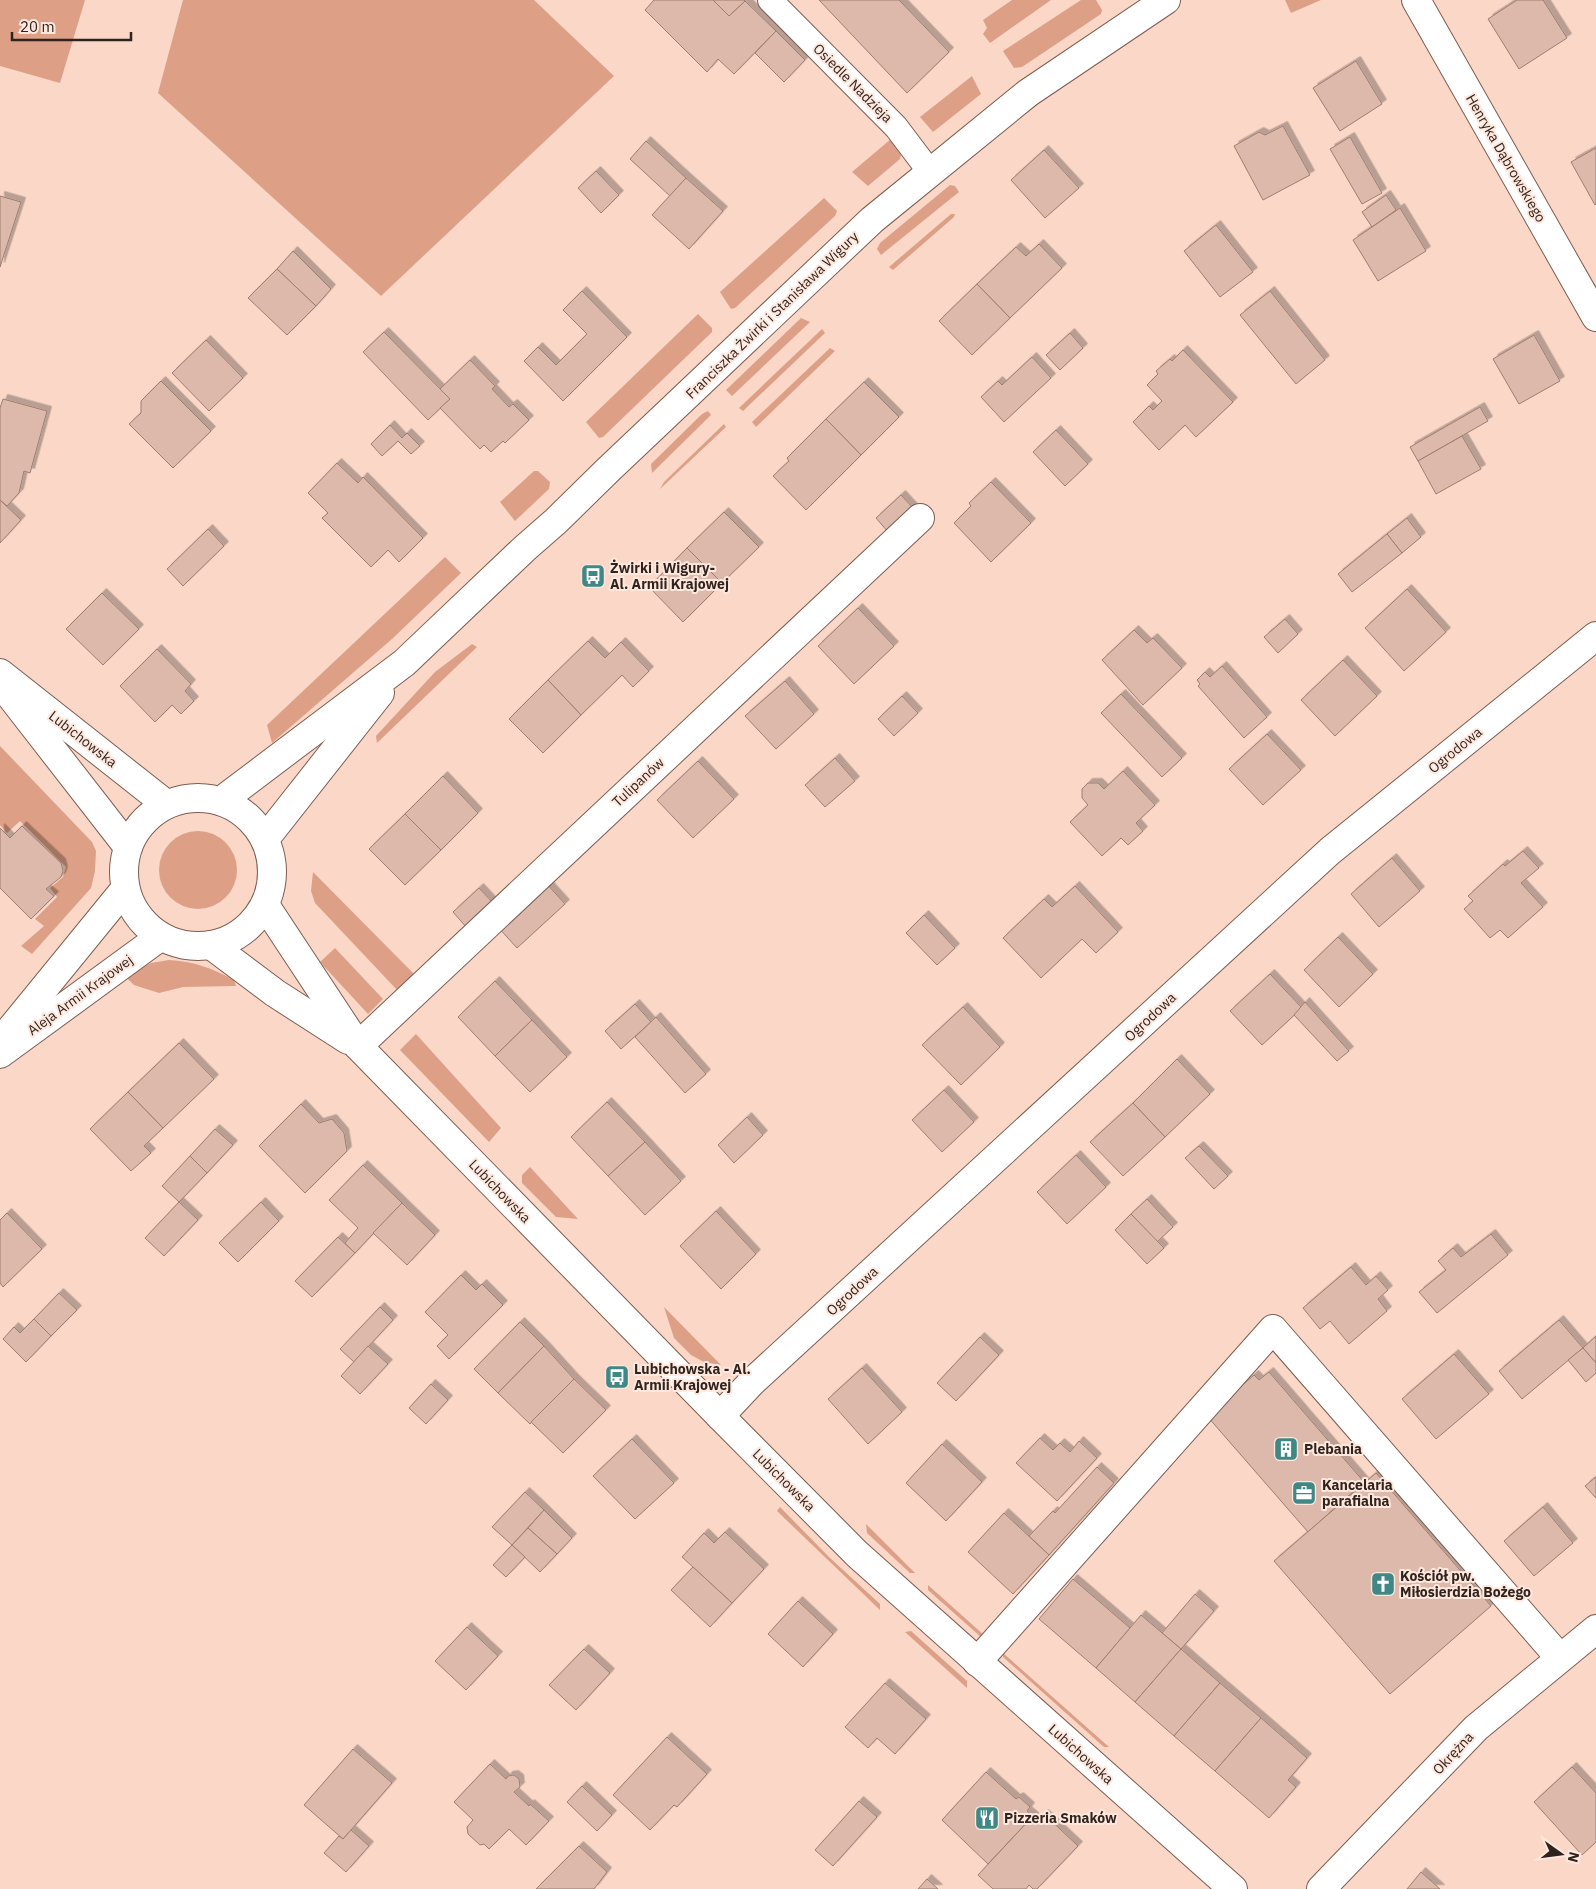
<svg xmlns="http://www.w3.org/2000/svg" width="1596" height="1889" viewBox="0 0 1596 1889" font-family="'IBM Plex Sans',sans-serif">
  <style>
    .green { fill: #dda086 }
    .building { fill: #ddb9ab; stroke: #9f7d70; filter: url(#shadow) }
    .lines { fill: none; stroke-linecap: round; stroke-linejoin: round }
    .service-casing { stroke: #7d5d50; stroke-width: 26 }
    .minor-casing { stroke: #7d5d50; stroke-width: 30 }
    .tertiary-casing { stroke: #7d5d50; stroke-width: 30 }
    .secondary-casing { stroke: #7d5d50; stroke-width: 30 }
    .service { stroke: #fff; stroke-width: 24 }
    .minor { stroke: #fff; stroke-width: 28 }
    .tertiary { stroke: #fff; stroke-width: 28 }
    .secondary { stroke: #fff; stroke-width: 28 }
    .labels { text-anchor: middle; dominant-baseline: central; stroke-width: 4; stroke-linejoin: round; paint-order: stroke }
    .street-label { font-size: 14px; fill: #30231d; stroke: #fee8de }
    .poi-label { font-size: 14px; font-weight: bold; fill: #30231d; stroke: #fee8de; text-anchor: start }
  </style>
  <defs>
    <filter id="shadow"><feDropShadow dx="4.5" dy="-4.5" stdDeviation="0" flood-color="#0004"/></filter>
  </defs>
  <rect width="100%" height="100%" fill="#fbd7c8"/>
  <g class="green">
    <path d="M0,0H85L60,83L0,66Z"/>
    <path d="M183,0H534L614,76L381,296L158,93Z"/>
    <path d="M1012,0H1051L990,43L983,34L987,28L983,20Z"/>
    <path d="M1081,0H1096L1102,10L1101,14L1022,67L1014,68L1003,51Z"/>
    <path d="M1285,0H1321L1291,13Z"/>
    <path d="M972,76L981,94L933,132L920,117Z"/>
    <path d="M891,139L901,155L900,159L868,186L852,172Z"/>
    <path d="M950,185L955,186L959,192L881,255L877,249L880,243Z"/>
    <path d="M824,198L837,211L835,216L735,308L731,309L720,292Z"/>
    <path d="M951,214H955L954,217L893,270L889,267Z"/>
    <path d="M698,314L712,328V332L603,437L599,438L586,422Z"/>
    <path d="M801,318L810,322L732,396L726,390Z"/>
    <path d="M822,329L825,333L743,411L739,408Z"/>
    <path d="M830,348L835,351L756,427L752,422Z"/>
    <path d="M708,411L711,415L652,473L651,464L702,414Z"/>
    <path d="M724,424L726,427L660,489L664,482Z"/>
    <path d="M534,471H538L550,482L549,489L515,521L500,502Z"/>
    <path d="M445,557L461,573L392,639L272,743L267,725Z"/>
    <path d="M472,644L477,647L377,743L376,736L435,672Z"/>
    <path d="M0,746L92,842L96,851L95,871L91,888L32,954L21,946L44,926L35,919L57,897L50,888L63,877L66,867L20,821L7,833L0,825Z"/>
    <circle cx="198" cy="870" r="39"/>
    <path d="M313,872L415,975L398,991L315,903L311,891Z"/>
    <path d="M335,948L383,999L368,1014L320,962Z"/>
    <path d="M169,960C193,961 214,969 234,980L236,986L183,987L159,993L134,985L127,978L128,975L151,963Z"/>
    <path d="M416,1034L501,1128L489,1142L400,1050Z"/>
    <path d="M530,1167L578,1219L556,1217L522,1183V1175Z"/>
    <path d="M664,1307L721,1365L704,1362L691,1355L674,1338Z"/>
    <path d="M780,1507L829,1557L880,1604V1610L777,1511Z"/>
    <path d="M866,1524L915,1573H910L867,1533Z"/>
    <path d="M928,1585L985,1636L981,1637L928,1590Z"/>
    <path d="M911,1631L967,1681V1688L905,1632Z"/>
    <path d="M1003,1653L1109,1747H1104L1003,1657Z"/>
  </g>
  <g class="building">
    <path d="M654,0H713L729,16L745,1L776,31L734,74L718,59L707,72L645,10Z"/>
    <path d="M713,0H744L745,1L729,16Z"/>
    <path d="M819,0H899L949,52L907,93Z"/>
    <path d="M1517,0H1543L1567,38L1519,69L1488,19Z"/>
    <path d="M776,31L805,60L784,82L755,53Z"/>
    <path d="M1356,61L1382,104L1340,131L1313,88Z"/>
    <path d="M1283,126L1310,175L1263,200L1234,146L1259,132L1265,135Z"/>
    <path d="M1350,137L1382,193L1362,204L1330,149Z"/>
    <path d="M646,141L686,178L670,196L630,159Z"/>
    <path d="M1596,148V204L1595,205L1571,162Z"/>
    <path d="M1044,150L1079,188L1045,218L1011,180Z"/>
    <path d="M596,171L619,195L601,213L578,188Z"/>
    <path d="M686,178L723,211L689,249L652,215Z"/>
    <path d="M1386,195L1396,210L1372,227L1362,212Z"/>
    <path d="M0,196L21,202L0,267Z"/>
    <path d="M1400,208L1426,251L1378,281L1353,240Z"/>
    <path d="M1216,225L1253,272L1220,297L1184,251Z"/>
    <path d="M1039,244L1062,268L1010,318L977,284L1016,247L1026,256Z"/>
    <path d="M293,251L331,289L316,306L277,269Z"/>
    <path d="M277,269L316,306L287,335L248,298Z"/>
    <path d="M977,284L1010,318L972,355L939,321Z"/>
    <path d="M582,291L627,337L563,401L524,361L538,347L556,365L587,334L563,310Z"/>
    <path d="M1270,291L1325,360L1296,384L1240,315Z"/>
    <path d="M384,332L450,399L428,420L363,352Z"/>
    <path d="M1070,333L1083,348L1060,370L1046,355Z"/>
    <path d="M1534,335L1560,381L1519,404L1493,359Z"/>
    <path d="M206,340L243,378L209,411L172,373Z"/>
    <path d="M1183,350L1233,402L1196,437L1185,425L1159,450L1133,422L1149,406L1153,410L1162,401L1147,385L1158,374L1156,371L1170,359L1172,361Z"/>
    <path d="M1032,357L1051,378L1004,422L981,397L998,381L1002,385Z"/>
    <path d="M470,360L495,386L492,389L509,407L513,404L529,420L505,443L503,441L491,452L484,445L480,449L440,408L450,399L440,389Z"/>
    <path d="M161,381L211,431L173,468L129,424L141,413V401Z"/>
    <path d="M864,382L899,417L861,455L826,419Z"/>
    <path d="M3,399L47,411L30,473L24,471L19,493L7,506L0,500V408Z"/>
    <path d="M1480,407L1488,421L1418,461L1410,447Z"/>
    <path d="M826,419L861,455L806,510L773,476L789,461L787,458Z"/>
    <path d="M390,425L402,438L407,433L420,446L411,454L398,441L382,456L371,444Z"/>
    <path d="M1056,430L1088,464L1065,486L1033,452Z"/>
    <path d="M1462,436L1481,469L1436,494L1418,461Z"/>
    <path d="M337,463L358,483L363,477L423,538L399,562L388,550L371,567L322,518L328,513L308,493Z"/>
    <path d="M991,482L1031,523L991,562L954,523L971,506L969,503Z"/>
    <path d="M901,495L913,508L888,532L876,518Z"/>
    <path d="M0,500L21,520L0,543Z"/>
    <path d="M724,512L759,547L722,583L687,548Z"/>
    <path d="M1407,518L1421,537L1402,553L1387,534Z"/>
    <path d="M208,529L224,546L183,586L167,569Z"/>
    <path d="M1387,534L1402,553L1352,592L1338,574Z"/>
    <path d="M687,548L722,583L683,622L649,587Z"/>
    <path d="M1407,589L1446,632L1404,671L1365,628Z"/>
    <path d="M102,593L139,629L103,665L66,629Z"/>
    <path d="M858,608L894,646L854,684L818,646Z"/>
    <path d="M1285,619L1298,634L1278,653L1264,637Z"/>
    <path d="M1134,630L1147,643L1153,638L1182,668L1143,705L1102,660Z"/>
    <path d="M588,641L605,658L621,642L649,671L633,687L622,675L581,715L548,680Z"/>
    <path d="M157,649L191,684L185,691L194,701L181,714L172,705L155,722L120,686Z"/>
    <path d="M1343,660L1377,696L1335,736L1301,700Z"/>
    <path d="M1222,666L1267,717L1244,738L1198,686L1200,684L1197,680L1205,672L1210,677Z"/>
    <path d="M548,680L581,715L543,753L509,719Z"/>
    <path d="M785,681L814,714L776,749L745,716Z"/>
    <path d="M1121,694L1182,758L1162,777L1101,713Z"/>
    <path d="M902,696L918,713L894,736L878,719Z"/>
    <path d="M1267,734L1301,770L1263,805L1229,769Z"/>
    <path d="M835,758L855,781L825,807L805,785Z"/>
    <path d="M698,761L734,799L693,838L657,800Z"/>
    <path d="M1123,771L1155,805L1136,823L1143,831L1128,845L1121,838L1102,856L1070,822L1088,805L1082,798V789L1088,783H1098L1104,789Z"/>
    <path d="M443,776L478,813L441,850L405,814Z"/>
    <path d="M405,814L441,850L405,885L369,849Z"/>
    <path d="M22,826L61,863L63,871L61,877L46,889L54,896L31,919L0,888V828L10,838Z"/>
    <path d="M1523,851L1539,868L1521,883L1543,907L1508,938L1500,930L1490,938L1464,909L1473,901L1468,896L1503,864L1505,866Z"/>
    <path d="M1392,858L1420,891L1379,927L1351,894Z"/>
    <path d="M545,882L565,904L517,948L497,926Z"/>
    <path d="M1075,886L1118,932L1096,953L1082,939L1041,978L1003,938L1044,899L1052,907Z"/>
    <path d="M479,888L493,903L467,928L453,912Z"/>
    <path d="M924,915L955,948L937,965L906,933Z"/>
    <path d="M1338,937L1373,974L1339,1007L1304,970Z"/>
    <path d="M1270,974L1302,1008L1262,1045L1230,1011Z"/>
    <path d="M495,981L532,1020L495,1056L458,1017Z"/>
    <path d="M1305,1002L1349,1051L1337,1061L1294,1015Z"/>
    <path d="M635,1004L651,1022L621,1049L605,1031Z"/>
    <path d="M963,1007L1000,1047L961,1085L922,1045Z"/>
    <path d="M656,1017L706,1074L685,1093L635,1037Z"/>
    <path d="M532,1020L567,1057L530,1092L495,1056Z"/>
    <path d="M179,1043L214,1079L163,1128L128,1092Z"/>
    <path d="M1177,1059L1210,1094L1165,1137L1133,1103Z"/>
    <path d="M944,1090L974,1122L942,1152L912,1120Z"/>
    <path d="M128,1092L163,1128L144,1146L151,1153L131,1171L90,1129Z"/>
    <path d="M607,1102L645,1142L608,1176L571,1137Z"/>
    <path d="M1133,1103L1165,1137L1123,1176L1090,1142Z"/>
    <path d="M301,1104L319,1123L332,1119L344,1133L347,1151L305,1193L259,1146Z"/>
    <path d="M747,1117L763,1135L734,1163L718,1145Z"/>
    <path d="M215,1129L233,1145L207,1173L190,1156Z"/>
    <path d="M645,1142L681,1181L645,1215L608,1176Z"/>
    <path d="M1199,1146L1228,1176L1214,1189L1185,1158Z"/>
    <path d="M1076,1155L1106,1187L1067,1224L1037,1192Z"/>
    <path d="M190,1156L207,1173L179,1202L162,1186Z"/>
    <path d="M363,1165L402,1203L355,1253L345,1243L358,1228L329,1200Z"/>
    <path d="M1147,1199L1173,1227L1157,1242L1131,1214Z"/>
    <path d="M179,1202L198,1220L164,1256L145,1238Z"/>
    <path d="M261,1202L279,1221L238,1262L219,1243Z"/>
    <path d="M402,1203L435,1235L407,1265L373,1233Z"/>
    <path d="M716,1211L756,1254L721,1289L680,1246Z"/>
    <path d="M7,1213L42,1249L3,1287L0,1283V1220Z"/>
    <path d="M1131,1214L1164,1248L1147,1264L1115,1230Z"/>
    <path d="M1491,1234L1508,1255L1437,1313L1419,1292L1446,1270L1438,1261L1453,1248L1461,1257Z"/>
    <path d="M338,1237L355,1253L312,1297L295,1281Z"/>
    <path d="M1351,1267L1366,1285L1376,1276L1388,1290L1378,1299L1387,1311L1349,1344L1330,1321L1320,1329L1303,1308Z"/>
    <path d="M461,1275L476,1290L482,1284L503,1305L449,1359L437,1346L448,1335L425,1312Z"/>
    <path d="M59,1293L77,1310L51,1336L34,1319Z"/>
    <path d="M380,1307L393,1320L354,1362L340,1349Z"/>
    <path d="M34,1319L51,1336L26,1362L3,1339L14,1327L20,1333Z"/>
    <path d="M1559,1320L1583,1348L1522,1399L1499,1371Z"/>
    <path d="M520,1322L544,1346L498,1393L474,1369Z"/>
    <path d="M1596,1336V1363L1583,1348Z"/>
    <path d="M980,1337L999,1355L956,1401L937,1383Z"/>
    <path d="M368,1346L388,1364L360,1394L341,1376Z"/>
    <path d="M544,1346L574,1379L530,1424L498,1393Z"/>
    <path d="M1583,1348L1596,1363V1373L1586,1382L1568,1360Z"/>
    <path d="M1454,1354L1489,1394L1436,1439L1402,1399Z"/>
    <path d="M862,1368L902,1412L868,1444L828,1399Z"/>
    <path d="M1269,1372L1364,1482L1308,1532L1207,1416L1254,1375L1259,1380Z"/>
    <path d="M574,1379L606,1410L563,1453L531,1422Z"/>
    <path d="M431,1384L448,1400L426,1424L409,1408Z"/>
    <path d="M1040,1438L1053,1450L1060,1443L1070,1452L1079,1441L1097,1458L1057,1501L1016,1463Z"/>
    <path d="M632,1439L674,1483L635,1519L593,1476Z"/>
    <path d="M942,1444L982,1482L946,1521L906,1483Z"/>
    <path d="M1097,1467L1114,1483L1049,1555L1029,1536L1053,1511L1055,1513Z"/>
    <path d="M1376,1473L1491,1606L1390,1694L1274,1561Z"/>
    <path d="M1596,1477V1498L1585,1486Z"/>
    <path d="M525,1492L544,1510L512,1545L492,1527Z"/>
    <path d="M1543,1507L1573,1543L1534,1576L1504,1541Z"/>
    <path d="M544,1510L572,1538L557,1554L528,1528Z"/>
    <path d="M1004,1513L1049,1555L1013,1594L968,1552Z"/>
    <path d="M528,1528L557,1554L540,1572L512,1545Z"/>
    <path d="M725,1532L764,1569L732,1603L682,1557L704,1533L714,1543Z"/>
    <path d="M512,1545L525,1557L506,1577L493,1565Z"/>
    <path d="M693,1567L732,1603L710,1627L671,1590Z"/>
    <path d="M1073,1579L1130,1628L1096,1668L1039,1619Z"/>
    <path d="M1195,1594L1214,1611L1181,1649L1162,1633Z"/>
    <path d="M798,1601L833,1634L803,1667L768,1634Z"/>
    <path d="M1141,1615L1181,1649L1135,1702L1096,1668Z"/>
    <path d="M467,1627L498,1656L466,1690L435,1661Z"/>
    <path d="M584,1649L610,1673L576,1710L549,1685Z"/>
    <path d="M1181,1649L1220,1683L1174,1736L1135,1702Z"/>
    <path d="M885,1683L926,1719L895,1754L877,1738L868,1748L845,1727Z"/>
    <path d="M1220,1683L1261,1718L1215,1771L1174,1736Z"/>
    <path d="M1261,1718L1307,1758L1288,1780L1296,1787L1269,1818L1215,1771Z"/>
    <path d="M667,1737L707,1774L677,1807L674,1805L650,1830L613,1795Z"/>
    <path d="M353,1749L392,1783L343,1839L304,1805Z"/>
    <path d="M490,1764L506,1779L508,1776L514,1775L519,1779L520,1787L514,1792L529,1806L530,1804L549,1821L526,1845L509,1829L489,1849L484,1844L480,1845L468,1834L467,1827L473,1820L454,1802Z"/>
    <path d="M1572,1767L1596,1793V1842L1582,1855L1534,1802Z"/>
    <path d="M986,1772L1016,1799L1019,1797L1030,1807L1027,1811L1033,1816L988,1864L942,1820Z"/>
    <path d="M582,1786L612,1815L597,1831L567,1802Z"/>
    <path d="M859,1801L877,1817L833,1866L815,1850Z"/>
    <path d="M1044,1814L1078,1846L1037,1889H1033L1029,1885L1026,1889H993L978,1875L1033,1816L1038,1821Z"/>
    <path d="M351,1830L369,1846L346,1872L324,1853L339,1836L343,1839Z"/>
    <path d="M579,1846L607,1872L594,1889H536Z"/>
    <path d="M1421,1872L1440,1889H1407Z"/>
    <path d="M927,1879L938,1889H918Z"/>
  </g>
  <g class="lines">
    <defs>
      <path id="service" d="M770,0L896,127L930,172"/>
      <g id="minor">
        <path d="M1416,0L1596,317"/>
        <path d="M358,1046L920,518"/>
        <path d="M720,1416L752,1382L1330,851L1596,636"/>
        <path d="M977,1662L1273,1329L1560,1658"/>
        <path d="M1321,1889L1476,1728L1596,1629"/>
      </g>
      <g id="tertiary">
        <path d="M0,673L166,804"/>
        <path d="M9,694L128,847"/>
        <path d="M265,905L358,1046L720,1416L857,1554L1233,1889"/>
        <path d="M211,945L275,993L348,1040"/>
      </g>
      <g id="secondary">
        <circle cx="198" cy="872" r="74"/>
        <path d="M221,801L404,663L524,549L556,521L608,470L872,220L1028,93L1166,0"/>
        <path d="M265,839L380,693"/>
        <path d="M1,1041L125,889"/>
        <path d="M0,1054L160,937"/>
      </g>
    </defs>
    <use href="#service" class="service-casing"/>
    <use href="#minor" class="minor-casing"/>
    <use href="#tertiary" class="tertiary-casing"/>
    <use href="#secondary" class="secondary-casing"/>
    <use href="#service" class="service"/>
    <use href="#minor" class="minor"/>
    <use href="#tertiary" class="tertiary"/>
    <use href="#secondary" class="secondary"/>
  </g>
  <defs>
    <symbol id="bus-square" viewBox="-11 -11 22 22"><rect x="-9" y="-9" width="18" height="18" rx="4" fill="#408886" stroke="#fee8de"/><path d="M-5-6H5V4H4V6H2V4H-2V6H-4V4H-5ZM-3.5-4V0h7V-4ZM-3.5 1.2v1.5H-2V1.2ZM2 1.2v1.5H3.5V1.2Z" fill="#fff"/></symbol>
    <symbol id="building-square" viewBox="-11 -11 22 22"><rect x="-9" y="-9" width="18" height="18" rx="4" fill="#408886" stroke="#fee8de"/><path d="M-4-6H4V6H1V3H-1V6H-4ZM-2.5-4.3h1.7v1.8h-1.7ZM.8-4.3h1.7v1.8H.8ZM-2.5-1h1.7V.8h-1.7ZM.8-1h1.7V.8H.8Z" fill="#fff"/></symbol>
    <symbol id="office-square" viewBox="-11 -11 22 22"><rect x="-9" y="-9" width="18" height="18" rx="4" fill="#408886" stroke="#fee8de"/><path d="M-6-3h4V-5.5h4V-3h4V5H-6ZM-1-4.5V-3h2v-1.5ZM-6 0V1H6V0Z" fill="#fff"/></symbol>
    <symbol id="church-square" viewBox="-11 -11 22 22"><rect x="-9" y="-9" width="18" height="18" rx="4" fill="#408886" stroke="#fee8de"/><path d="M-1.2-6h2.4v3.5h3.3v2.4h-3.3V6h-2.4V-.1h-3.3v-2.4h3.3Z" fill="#fff"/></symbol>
    <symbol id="restaurant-square" viewBox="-11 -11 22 22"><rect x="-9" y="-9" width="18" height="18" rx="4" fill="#408886" stroke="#fee8de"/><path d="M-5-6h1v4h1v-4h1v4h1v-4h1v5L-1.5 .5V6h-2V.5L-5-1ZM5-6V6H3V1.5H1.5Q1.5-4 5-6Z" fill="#fff"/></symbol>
  </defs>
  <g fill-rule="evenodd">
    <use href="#bus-square" x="579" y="562" width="28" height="28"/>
    <use href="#bus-square" x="603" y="1363" width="28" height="28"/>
    <use href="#building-square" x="1272" y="1435" width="28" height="28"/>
    <use href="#office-square" x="1290" y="1479" width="28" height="28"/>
    <use href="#church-square" x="1369" y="1570" width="28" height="28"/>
    <use href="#restaurant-square" x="973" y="1804" width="28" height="28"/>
  </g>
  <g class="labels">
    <g class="street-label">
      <text transform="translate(853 83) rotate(45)">Osiedle Nadzieja</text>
      <text transform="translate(1506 158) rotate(60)">Henryka Dąbrowskiego</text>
      <text transform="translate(772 315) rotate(-44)">Franciszka Żwirki i Stanisława Wigury</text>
      <text transform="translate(83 739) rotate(38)">Lubichowska</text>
      <text transform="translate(1455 750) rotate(-39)">Ogrodowa</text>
      <text transform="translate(638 782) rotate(-43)">Tulipanów</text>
      <text transform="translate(80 995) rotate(-36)">Aleja Armii Krajowej</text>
      <text transform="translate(1150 1017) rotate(-43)">Ogrodowa</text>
      <text transform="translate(500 1191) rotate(46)">Lubichowska</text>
      <text transform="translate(852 1291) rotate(-43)">Ogrodowa</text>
      <text transform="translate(784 1480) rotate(45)">Lubichowska</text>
      <text transform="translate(1453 1753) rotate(-47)">Okrężna</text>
      <text transform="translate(1081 1754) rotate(42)">Lubichowska</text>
    </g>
    <g class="poi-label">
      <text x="610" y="568">Żwirki i Wigury-<tspan x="610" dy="16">Al. Armii Krajowej</tspan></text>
      <text x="634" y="1369">Lubichowska - Al.<tspan x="634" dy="16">Armii Krajowej</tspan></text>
      <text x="1304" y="1449">Plebania</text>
      <text x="1322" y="1485">Kancelaria<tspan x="1322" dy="16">parafialna</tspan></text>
      <text x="1400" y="1576">Kościół pw.<tspan x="1400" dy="16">Miłosierdzia Bożego</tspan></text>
      <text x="1004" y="1818">Pizzeria Smaków</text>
    </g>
  </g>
  <g transform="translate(1561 1854) rotate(104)" stroke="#fee8de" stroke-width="4" paint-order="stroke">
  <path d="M0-4L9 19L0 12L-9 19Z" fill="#30231d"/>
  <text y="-8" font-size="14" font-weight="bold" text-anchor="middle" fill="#30231d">N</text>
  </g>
  <path d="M12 32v8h119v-8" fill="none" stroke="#30231d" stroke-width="2.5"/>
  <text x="20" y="32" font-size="15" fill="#30231d" stroke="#fee8de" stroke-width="4" paint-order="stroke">20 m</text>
</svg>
